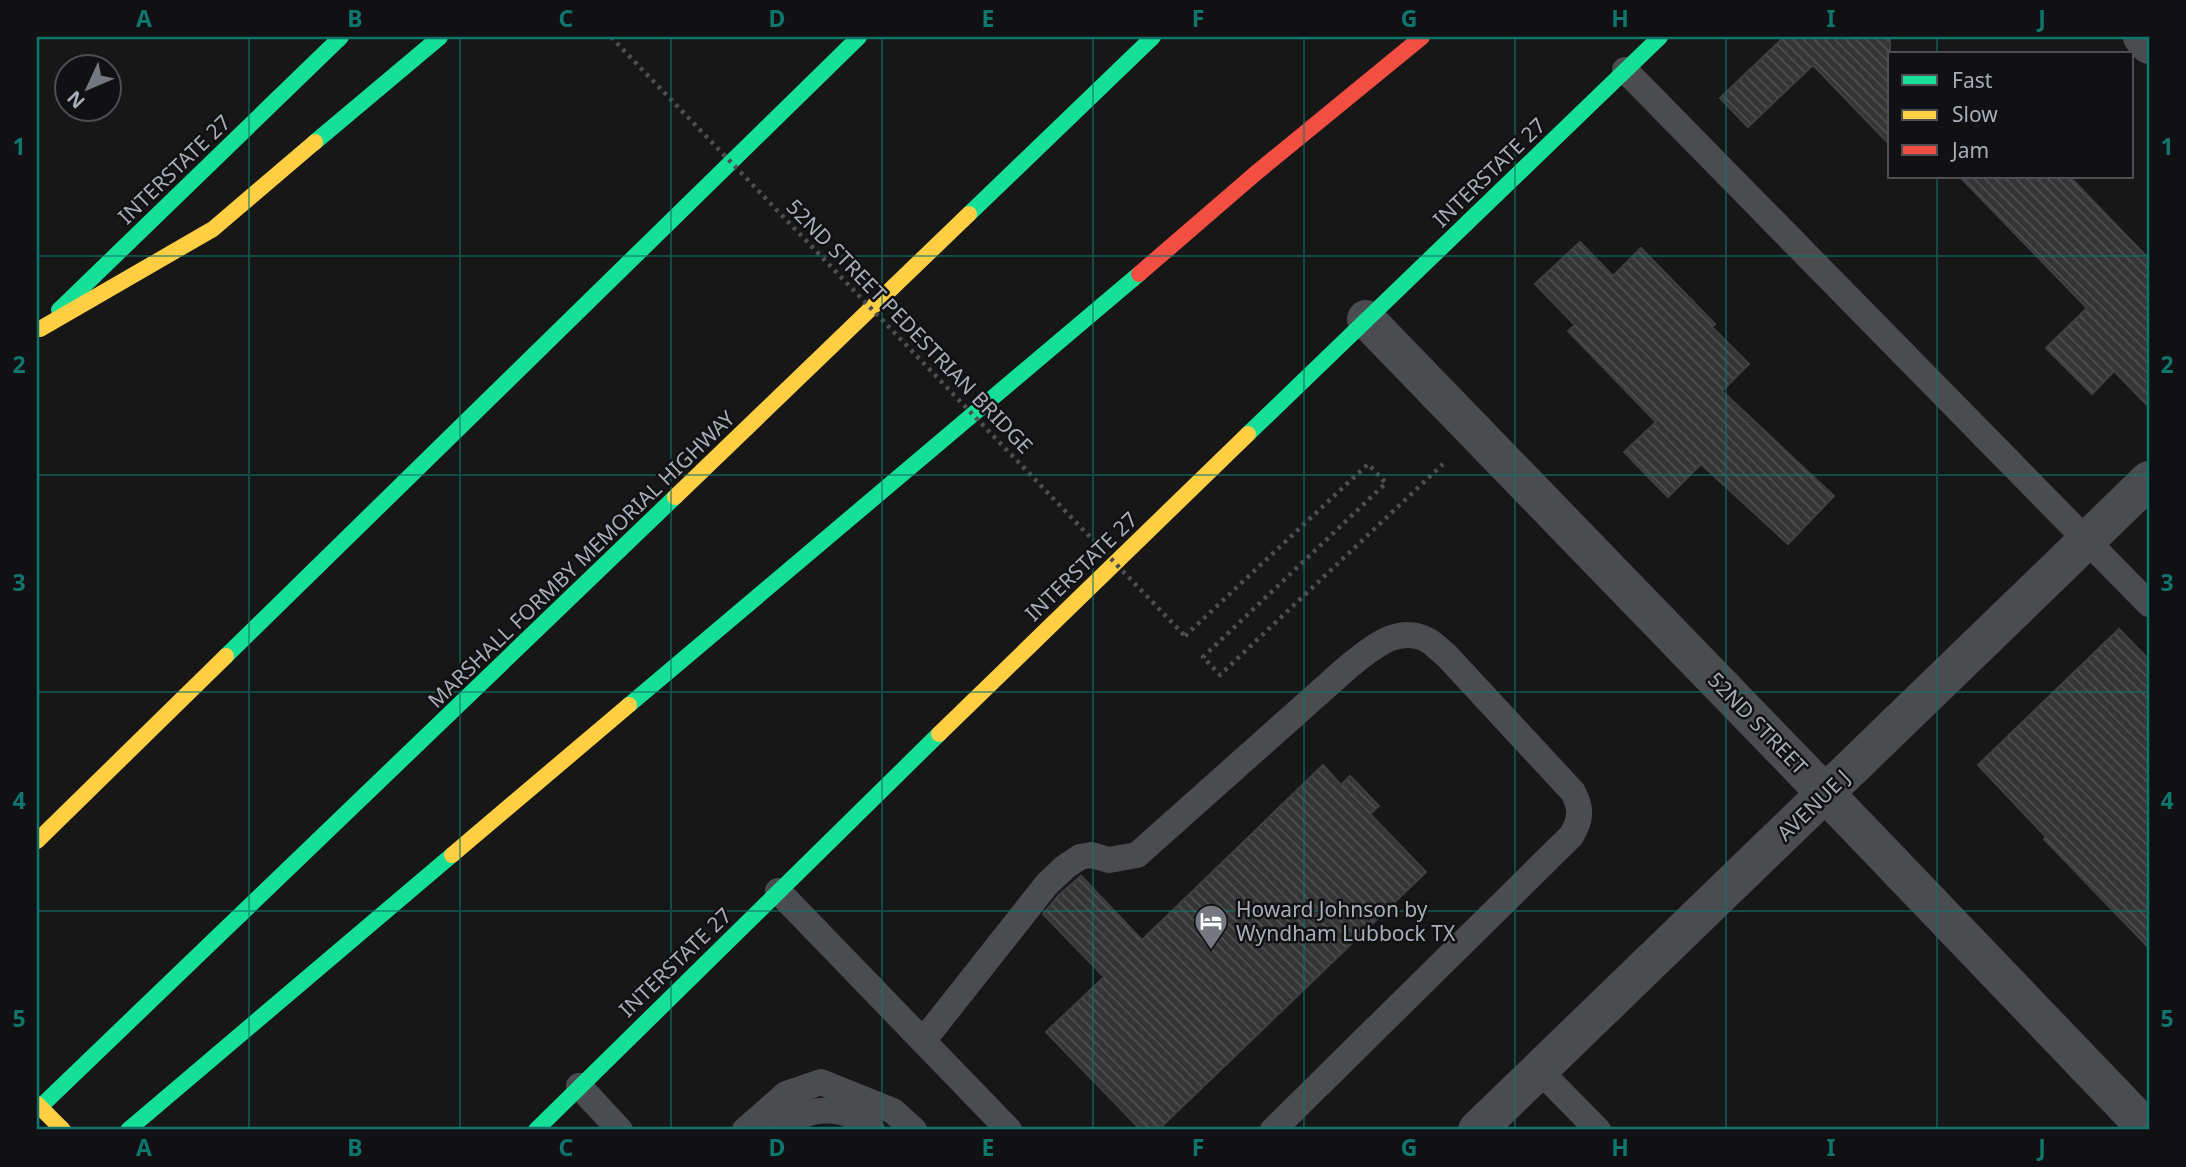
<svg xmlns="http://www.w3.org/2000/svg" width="2186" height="1167" viewBox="0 0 2186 1167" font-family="'Noto Sans',sans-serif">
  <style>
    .building { fill: url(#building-back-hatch); stroke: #3f4043; stroke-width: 2 }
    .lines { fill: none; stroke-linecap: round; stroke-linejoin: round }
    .path { stroke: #4d4e52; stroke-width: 4.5; stroke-dasharray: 3.5 5; stroke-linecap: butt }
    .lane { stroke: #4b4c50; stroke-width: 26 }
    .street { stroke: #4b4c50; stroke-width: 38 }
    .fast { stroke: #16e098; stroke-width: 16 }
    .slow { stroke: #ffcf43; stroke-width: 16 }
    .jam { stroke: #f24e42; stroke-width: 16 }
    .path-bridge { stroke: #4d4e52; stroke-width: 4.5; stroke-dasharray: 3.5 5; stroke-linecap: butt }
    .slow-bridge { stroke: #ffcf43; stroke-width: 16 }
    .grid { fill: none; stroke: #0f766e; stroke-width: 2; stroke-opacity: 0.55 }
    .labels { text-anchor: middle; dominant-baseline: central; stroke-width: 5; stroke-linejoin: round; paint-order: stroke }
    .street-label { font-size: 21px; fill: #a8adb8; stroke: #111113 }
    .poi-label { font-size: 21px; fill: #a8adb8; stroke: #111113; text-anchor: start }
    .neatline { fill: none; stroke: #0f766e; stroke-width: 2.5 }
    .grid-label { font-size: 23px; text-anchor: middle; font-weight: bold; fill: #0f766e }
  </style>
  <defs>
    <pattern id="building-back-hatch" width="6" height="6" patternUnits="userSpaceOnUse" patternTransform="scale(1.75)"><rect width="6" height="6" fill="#353536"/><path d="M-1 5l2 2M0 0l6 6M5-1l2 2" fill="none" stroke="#4f5051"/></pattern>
  </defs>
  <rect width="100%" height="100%" fill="#171717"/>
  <g class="building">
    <path d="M1784,37H1890V145L1813,65L1748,127L1720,98Z"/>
    <path d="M1960,177H2070L2149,259V407L2114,371L2092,394L2046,348L2087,308Z"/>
    <path d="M1580,242L1613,276L1641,248L1715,324L1712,327L1749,364L1722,391L1834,496L1788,544L1701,464L1668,497L1624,452L1656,422L1568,331L1575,325L1535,284Z"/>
    <path d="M2119,629L2149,660V948L2044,839L2046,837L1978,765Z"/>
    <path d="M1323,765L1341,785L1350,776L1379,806L1370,814L1426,872L1158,1130H1141L1046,1032L1104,977L1043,914L1059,895L1081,876L1142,940Z"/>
  </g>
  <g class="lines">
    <path class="path" d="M1185,636L1368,464L1386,483L1203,657L1220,675L1443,464"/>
    <g class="lane">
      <path d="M1625,70L2149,604"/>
      <path d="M778,891L1009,1130"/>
      <path d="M923,1041L1047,884L1065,867L1080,857L1091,855L1109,860L1137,855L1348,667C1371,649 1398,623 1429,641C1435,645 1441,651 1447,656L1573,792C1582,809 1581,820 1571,836L1273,1130"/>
      <path d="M1539,1070L1598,1130"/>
      <path d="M579,1086L620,1130"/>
      <path d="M745,1130L786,1094L821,1082L893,1111L914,1130"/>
      <path d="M780,1130C806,1105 846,1103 872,1130"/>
    </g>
    <g class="street">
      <path d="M2142,37L2149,45"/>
      <path d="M1366,319L1825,793L2148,1130"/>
      <path d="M1477,1130L2149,480"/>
    </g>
    <g class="fast">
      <path d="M315,142L440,37"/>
      <path d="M969,214L1153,37"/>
      <path d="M59,310L341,37"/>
      <path d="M1248,434L1660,37"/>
      <path d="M226,656L859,37"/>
      <path d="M629,705L1139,274"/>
      <path d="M37,1110L675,497"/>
      <path d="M128,1130L452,855"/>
      <path d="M536,1130L939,734"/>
    </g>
    <g class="slow">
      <path d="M40,329L213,229L315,142"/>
      <path d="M675,497L969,214"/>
      <path d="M939,734L1248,434"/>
      <path d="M37,841L226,656"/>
      <path d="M452,855L629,705"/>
    </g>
    <path class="jam" d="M1139,274L1256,173L1422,37"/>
    <path class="path-bridge" d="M611,37L1185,636"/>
    <path class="slow-bridge" d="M37,1104L63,1130"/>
  </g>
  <path class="grid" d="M249,37V1130M460,37V1130M671,37V1130M882,37V1130M1093,37V1130M1304,37V1130M1515,37V1130M1726,37V1130M1937,37V54M1937,177V1130M37,256H2149M37,475H2149M37,692H2149M37,911H2149"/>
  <defs>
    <symbol id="hotel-pin" viewBox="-11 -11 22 30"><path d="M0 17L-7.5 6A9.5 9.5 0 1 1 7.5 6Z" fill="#757880" stroke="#111113"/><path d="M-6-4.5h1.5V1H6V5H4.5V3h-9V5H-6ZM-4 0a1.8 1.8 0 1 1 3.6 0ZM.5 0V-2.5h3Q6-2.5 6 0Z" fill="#fff"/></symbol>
  </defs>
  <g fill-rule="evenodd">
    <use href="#hotel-pin" x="1192" y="902" width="38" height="52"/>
  </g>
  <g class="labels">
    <g class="street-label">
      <text transform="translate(174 169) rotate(-44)">INTERSTATE 27</text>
      <text transform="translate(1489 172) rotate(-44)">INTERSTATE 27</text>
      <text transform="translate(910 326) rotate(46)">52ND STREET PEDESTRIAN BRIDGE</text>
      <text transform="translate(581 559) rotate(-44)">MARSHALL FORMBY MEMORIAL HIGHWAY</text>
      <text transform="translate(1081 566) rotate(-44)">INTERSTATE 27</text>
      <text transform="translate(1758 723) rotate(46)">52ND STREET</text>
      <text transform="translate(1813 805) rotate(-44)">AVENUE J</text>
      <text transform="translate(675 962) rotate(-44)">INTERSTATE 27</text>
    </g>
    <g class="poi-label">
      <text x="1236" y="909">Howard Johnson by<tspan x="1236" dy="24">Wyndham Lubbock TX</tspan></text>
    </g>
  </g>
  <rect width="2186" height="1167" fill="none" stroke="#111113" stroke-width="77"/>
  <rect x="1888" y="52" width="245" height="126" fill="#111113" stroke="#4d4f55" stroke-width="2"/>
  <rect x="1902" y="75" width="35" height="10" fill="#16e098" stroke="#4d4f55" stroke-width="2"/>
  <text x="1952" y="88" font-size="21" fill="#a8adb8">Fast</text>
  <rect x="1902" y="110" width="35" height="10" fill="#ffcf43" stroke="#4d4f55" stroke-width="2"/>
  <text x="1952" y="122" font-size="21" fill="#a8adb8">Slow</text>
  <rect x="1902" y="145" width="35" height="10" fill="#f24e42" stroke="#4d4f55" stroke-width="2"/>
  <text x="1952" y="158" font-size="21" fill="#a8adb8">Jam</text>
  <g transform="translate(88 88) rotate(226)"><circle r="33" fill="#111113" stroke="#4d4f55" stroke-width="2"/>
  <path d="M0-5L12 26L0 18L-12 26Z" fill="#757880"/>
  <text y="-10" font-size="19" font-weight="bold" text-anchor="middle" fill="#a8adb8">N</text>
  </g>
  <rect x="38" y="38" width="2110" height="1090" class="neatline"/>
  <g class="grid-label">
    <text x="144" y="27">A</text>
    <text x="355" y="27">B</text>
    <text x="566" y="27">C</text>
    <text x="777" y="27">D</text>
    <text x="988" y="27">E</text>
    <text x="1198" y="27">F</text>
    <text x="1409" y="27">G</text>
    <text x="1620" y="27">H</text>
    <text x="1831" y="27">I</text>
    <text x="2042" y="27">J</text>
    <text x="19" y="155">1</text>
    <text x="2167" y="155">1</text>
    <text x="19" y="373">2</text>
    <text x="2167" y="373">2</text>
    <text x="19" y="591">3</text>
    <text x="2167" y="591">3</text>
    <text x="19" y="809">4</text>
    <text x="2167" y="809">4</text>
    <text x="19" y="1027">5</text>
    <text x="2167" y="1027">5</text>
    <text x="144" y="1156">A</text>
    <text x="355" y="1156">B</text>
    <text x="566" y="1156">C</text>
    <text x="777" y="1156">D</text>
    <text x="988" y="1156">E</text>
    <text x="1198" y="1156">F</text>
    <text x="1409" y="1156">G</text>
    <text x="1620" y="1156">H</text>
    <text x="1831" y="1156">I</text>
    <text x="2042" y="1156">J</text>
  </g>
</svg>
